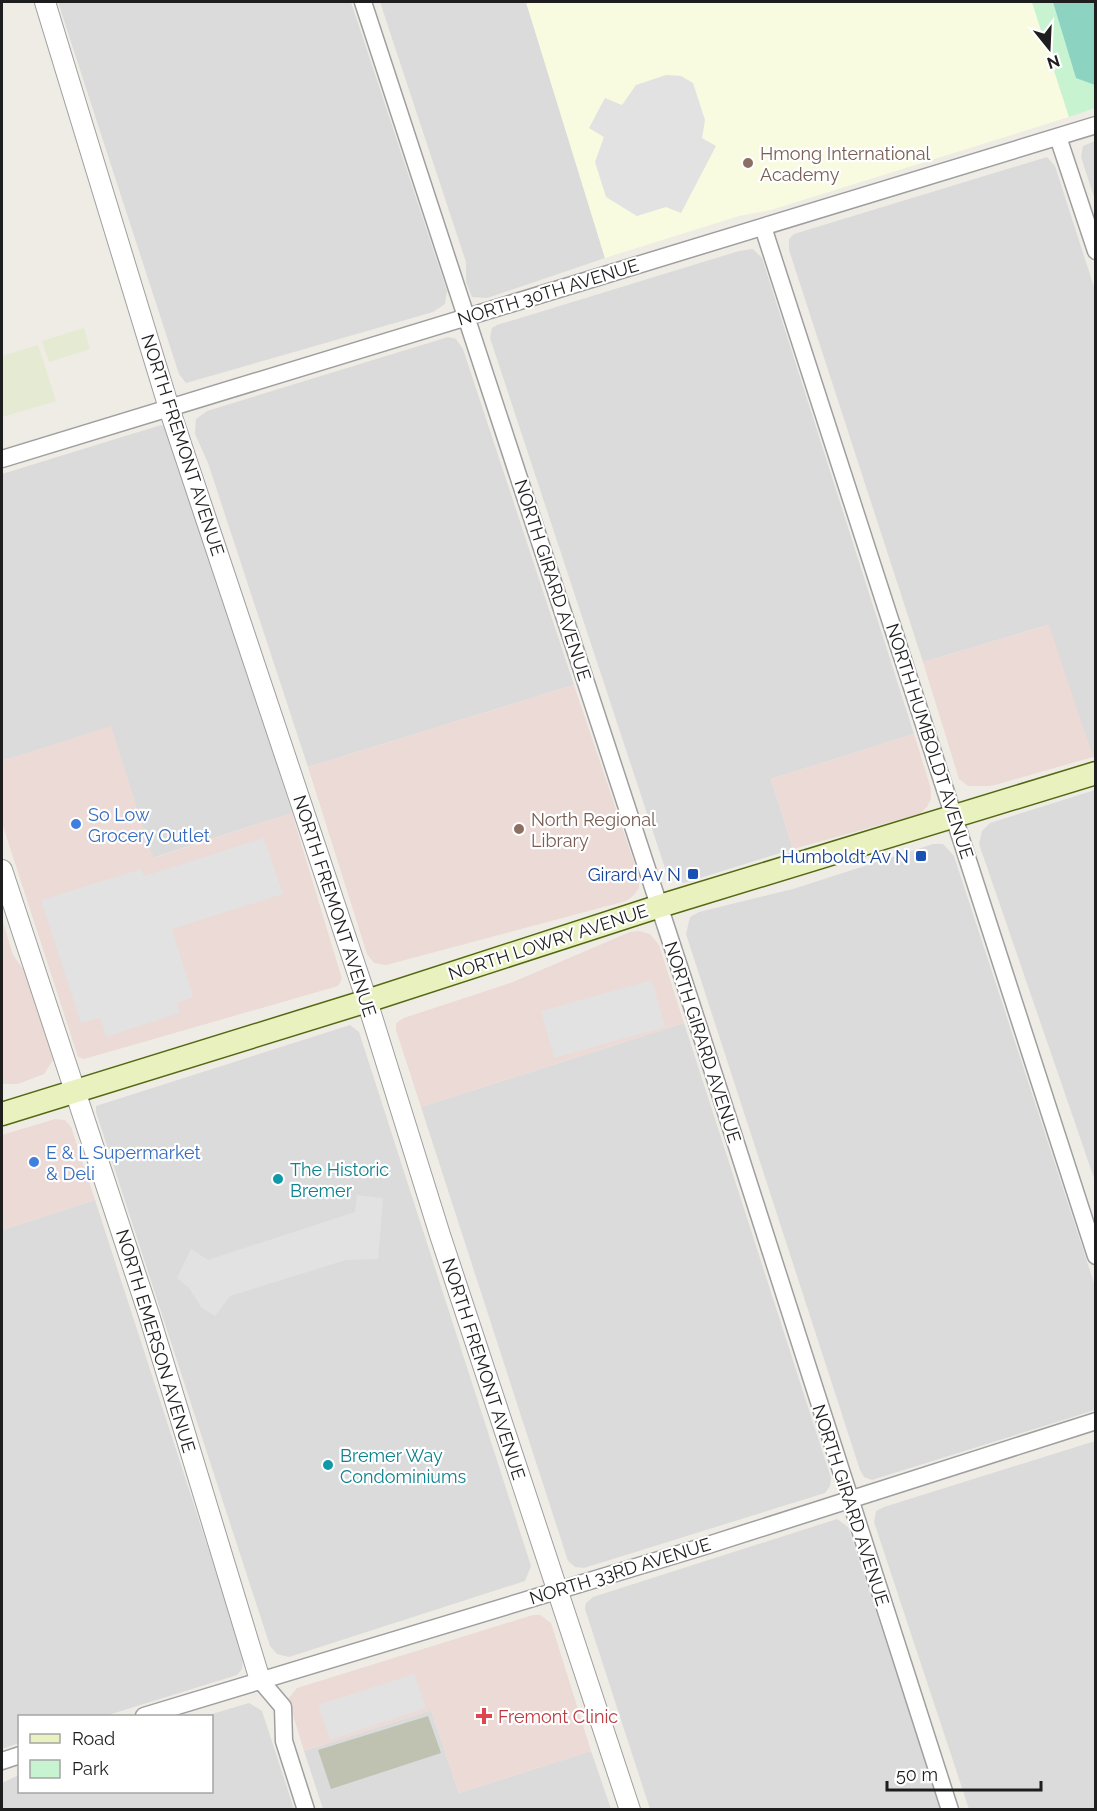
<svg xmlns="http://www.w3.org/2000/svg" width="1097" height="1811" viewBox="0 0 1097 1811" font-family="Raleway,sans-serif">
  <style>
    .residential { fill: #dcdbdb }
    .commercial { fill: #ecdad6 }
    .education { fill: #f8fbe0 }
    .construction { fill: #bfc1b1 }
    .farmland { fill: #e5ead2 }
    .park { fill: #c7f3d0 }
    .pitch { fill: #8cd3c1 }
    .parking { fill: #e2e2e2 }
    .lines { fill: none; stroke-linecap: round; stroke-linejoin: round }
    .minor-casing { stroke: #9f9f9f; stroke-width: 19 }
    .tertiary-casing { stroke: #9f9f9f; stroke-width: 22 }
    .secondary-casing { stroke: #546812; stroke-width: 25 }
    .minor { stroke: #fff; stroke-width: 16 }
    .tertiary { stroke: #fff; stroke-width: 20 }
    .secondary { stroke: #e9f2bf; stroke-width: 22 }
    .education-dot { fill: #8d6e63; stroke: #fff; stroke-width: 2 }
    .shop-dot { fill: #3f7fe0; stroke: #fff; stroke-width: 2 }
    .transit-dot { fill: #1a4fb4; stroke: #fff; stroke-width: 2 }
    .culture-dot { fill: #0f9aa8; stroke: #fff; stroke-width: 2 }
    .health-dot { fill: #e0444e; stroke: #fff; stroke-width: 2 }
    .labels { text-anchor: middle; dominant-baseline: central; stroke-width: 4.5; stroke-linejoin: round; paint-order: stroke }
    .education-label { font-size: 18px; fill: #785e54; stroke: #fff; text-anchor: start }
    .street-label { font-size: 18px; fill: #1e1e1e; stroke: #fff }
    .shop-label { font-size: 18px; fill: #366cbe; stroke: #fff; text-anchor: start }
    .transit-label { font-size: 18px; fill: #164399; stroke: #fff; text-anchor: end }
    .culture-label { font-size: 18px; fill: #0d838f; stroke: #fff; text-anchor: start }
    .health-label { font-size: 18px; fill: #be3a42; stroke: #fff; text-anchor: start }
  </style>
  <rect width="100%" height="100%" fill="#eeece5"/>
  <g class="residential">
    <path d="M58,2H351L447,291L445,304L433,312L186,383L179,374Z"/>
    <path d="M380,2H526L605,258L487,298L472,297L466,282V262Z"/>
    <path d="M1095,141H1096L1095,200L1081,157L1083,146Z"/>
    <path d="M1047,157L1055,166L1095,290V757H1093L1048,625L923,662L789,250V239L794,234Z"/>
    <path d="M753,249L762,258L914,734L771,779L793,849L684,883L673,879L666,871L490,338L492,328L497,325L739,251Z"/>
    <path d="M448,337L456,339L463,349L574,685L308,767L208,463L195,434L196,419L207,411Z"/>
    <path d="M161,425L167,427L171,433L292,813L152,858L110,727L2,761V474Z"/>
    <path d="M1095,790H1096L1095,1181L979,844L982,831L990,823Z"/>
    <path d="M933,844H943L954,856L1095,1286V1410L872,1480L864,1477L860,1470L686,934L690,917L699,912L793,889Z"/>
    <path d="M684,1023L831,1478L830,1486L825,1493L584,1568L575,1567L568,1561L421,1107Z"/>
    <path d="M350,1025L359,1032L531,1566L525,1581L289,1657L277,1654L270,1646L96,1112V1106Z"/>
    <path d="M95,1200L243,1656L242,1669L237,1675L105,1716H20L19,1743L2,1749V1230Z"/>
    <path d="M1095,1441V1809H969L874,1522L876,1511L884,1507Z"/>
    <path d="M837,1519L848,1527L941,1809H650L585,1609L586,1603L593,1597Z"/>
    <path d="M249,1703L262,1711L294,1809H2V1783L19,1775L20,1792H212V1716H205Z"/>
    <path d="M431,1710L459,1793L591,1751L611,1809H323L304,1751Z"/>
  </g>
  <g class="commercial">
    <path d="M1049,625L1093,757L991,786H968L959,779L923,662Z"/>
    <path d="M574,685L639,877V888L634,895L626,901L386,965L374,963L367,954L308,767Z"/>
    <path d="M111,726L153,858L292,813L342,979L338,986L84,1059L78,1057L2,823V761Z"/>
    <path d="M914,734L931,789V799L927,807L919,814L793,849L771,779Z"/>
    <path d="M2,919L13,955L28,976L53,1060L44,1074L18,1084H2Z"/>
    <path d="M639,931L650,934L659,945L684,1023L421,1107L396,1030V1023L404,1018L513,982L630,932Z"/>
    <path d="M55,1119L65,1120L71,1127L95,1200L2,1230V1135Z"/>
    <path d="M533,1615H540L551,1623L591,1751L459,1793L431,1710L304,1751L288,1699L297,1688Z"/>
  </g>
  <path class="education" d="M526,2H1032L1069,117L771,210L739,216L605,258Z"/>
  <path class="construction" d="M428,1716L441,1753L331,1789L318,1750Z"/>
  <g class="farmland">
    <path d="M84,328L90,349L49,362L42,341Z"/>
    <path d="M38,345L56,401L2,417V356Z"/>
  </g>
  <path class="park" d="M1032,2H1095V108L1069,117Z"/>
  <path class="pitch" d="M1053,2H1095V85L1076,78Z"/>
  <g class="parking">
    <path d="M666,75L681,76L693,83L705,120L702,138L716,146L681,213L666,207L637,216L606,197L595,162L604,137L589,128L605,98L622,105L636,85Z"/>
    <path d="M264,838L283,894L172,929L193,997L177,1003L180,1013L106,1037L100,1018L81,1023L41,900L141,869L144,876Z"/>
    <path d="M652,980L665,1027L554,1058L541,1011Z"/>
    <path d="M357,1195L383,1198L378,1259L346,1260L230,1296L215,1316L202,1308L189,1288L177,1278L191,1249L208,1260L355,1212Z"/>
    <path d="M414,1674L426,1708L330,1740L318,1705Z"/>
  </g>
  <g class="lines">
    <defs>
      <g id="minor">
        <path d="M363,2L689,997L950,1810"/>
        <path d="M1058,137L1096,251"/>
        <path d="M763,227L1096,1256"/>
        <path d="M2,459L1096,125"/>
        <path d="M260,1680L283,1707L284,1741L306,1810"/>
        <path d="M144,1716L705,1546L1096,1421"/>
        <path d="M2,1761L20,1755"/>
      </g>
      <g id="tertiary">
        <path d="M45,2L169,408L367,1001L440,1235L630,1810"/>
        <path d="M2,870L149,1315L260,1680"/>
      </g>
      <path id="secondary" d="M2,1114L367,1001L660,906L1096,773"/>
    </defs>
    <use href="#minor" class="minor-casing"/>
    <use href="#tertiary" class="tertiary-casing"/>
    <use href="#secondary" class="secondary-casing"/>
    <use href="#minor" class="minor"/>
    <use href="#tertiary" class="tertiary"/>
    <use href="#secondary" class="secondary"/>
  </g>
  <g class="education-dot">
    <circle cx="748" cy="163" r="6"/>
    <circle cx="519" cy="829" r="6"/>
  </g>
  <g class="shop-dot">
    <circle cx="76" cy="824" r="6"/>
    <circle cx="34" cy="1162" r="6"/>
  </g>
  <g class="transit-dot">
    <rect x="915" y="850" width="12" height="12" rx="3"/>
    <rect x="687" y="868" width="12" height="12" rx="3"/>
  </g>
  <g class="culture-dot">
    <circle cx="278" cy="1179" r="6"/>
    <circle cx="328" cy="1465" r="6"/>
  </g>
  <path class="health-dot" d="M481 1707h6v6h6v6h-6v6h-6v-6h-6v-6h6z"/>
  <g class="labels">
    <g class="education-label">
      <text x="760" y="153">Hmong International<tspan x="760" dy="21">Academy</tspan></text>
      <text x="531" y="819">North Regional<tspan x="531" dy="21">Library</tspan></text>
    </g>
    <g class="street-label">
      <text transform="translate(548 292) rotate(-17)">NORTH 30TH AVENUE</text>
      <text transform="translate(183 445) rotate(72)">NORTH FREMONT AVENUE</text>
      <text transform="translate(553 580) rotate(72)">NORTH GIRARD AVENUE</text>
      <text transform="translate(930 741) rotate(72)">NORTH HUMBOLDT AVENUE</text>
      <text transform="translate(335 906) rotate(72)">NORTH FREMONT AVENUE</text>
      <text transform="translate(548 942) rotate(-18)">NORTH LOWRY AVENUE</text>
      <text transform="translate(703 1042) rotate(72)">NORTH GIRARD AVENUE</text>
      <text transform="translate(156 1341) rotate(73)">NORTH EMERSON AVENUE</text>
      <text transform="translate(484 1369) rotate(72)">NORTH FREMONT AVENUE</text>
      <text transform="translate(851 1505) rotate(72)">NORTH GIRARD AVENUE</text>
      <text transform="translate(620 1571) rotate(-17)">NORTH 33RD AVENUE</text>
    </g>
    <g class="shop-label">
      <text x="88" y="814">So Low<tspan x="88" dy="21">Grocery Outlet</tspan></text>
      <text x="46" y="1152">E &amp; L Supermarket<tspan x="46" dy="21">&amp; Deli</tspan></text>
    </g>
    <g class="transit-label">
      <text x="909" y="856">Humboldt Av N</text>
      <text x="681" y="874">Girard Av N</text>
    </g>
    <g class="culture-label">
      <text x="290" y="1169">The Historic<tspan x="290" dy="21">Bremer</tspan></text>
      <text x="340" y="1455">Bremer Way<tspan x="340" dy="21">Condominiums</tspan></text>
    </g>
    <g class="health-label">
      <text x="498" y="1716">Fremont Clinic</text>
    </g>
  </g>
  <rect width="1097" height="1811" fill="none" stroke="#1e1e1e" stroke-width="6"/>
  <rect x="18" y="1715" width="195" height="78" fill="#ffffff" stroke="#a5a5a5" stroke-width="1.5"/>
  <rect x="30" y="1734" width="30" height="9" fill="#e9f2bf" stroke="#a5a5a5" stroke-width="1.5"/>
  <text x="72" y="1745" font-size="18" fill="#1e1e1e">Road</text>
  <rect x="30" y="1760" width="30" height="18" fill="#c7f3d0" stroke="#a5a5a5" stroke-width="1.5"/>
  <text x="72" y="1775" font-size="18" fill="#1e1e1e">Park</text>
  <g transform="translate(1049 48) rotate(162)" stroke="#ffffff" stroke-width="4.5" paint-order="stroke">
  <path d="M0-4.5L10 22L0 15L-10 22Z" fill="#1e1e1e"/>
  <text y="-9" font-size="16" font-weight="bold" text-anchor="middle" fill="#1e1e1e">N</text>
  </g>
  <path d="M887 1781v9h154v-9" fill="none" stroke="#1e1e1e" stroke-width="3"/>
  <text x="896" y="1781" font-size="18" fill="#1e1e1e" stroke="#ffffff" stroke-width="4.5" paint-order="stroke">50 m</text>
</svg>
